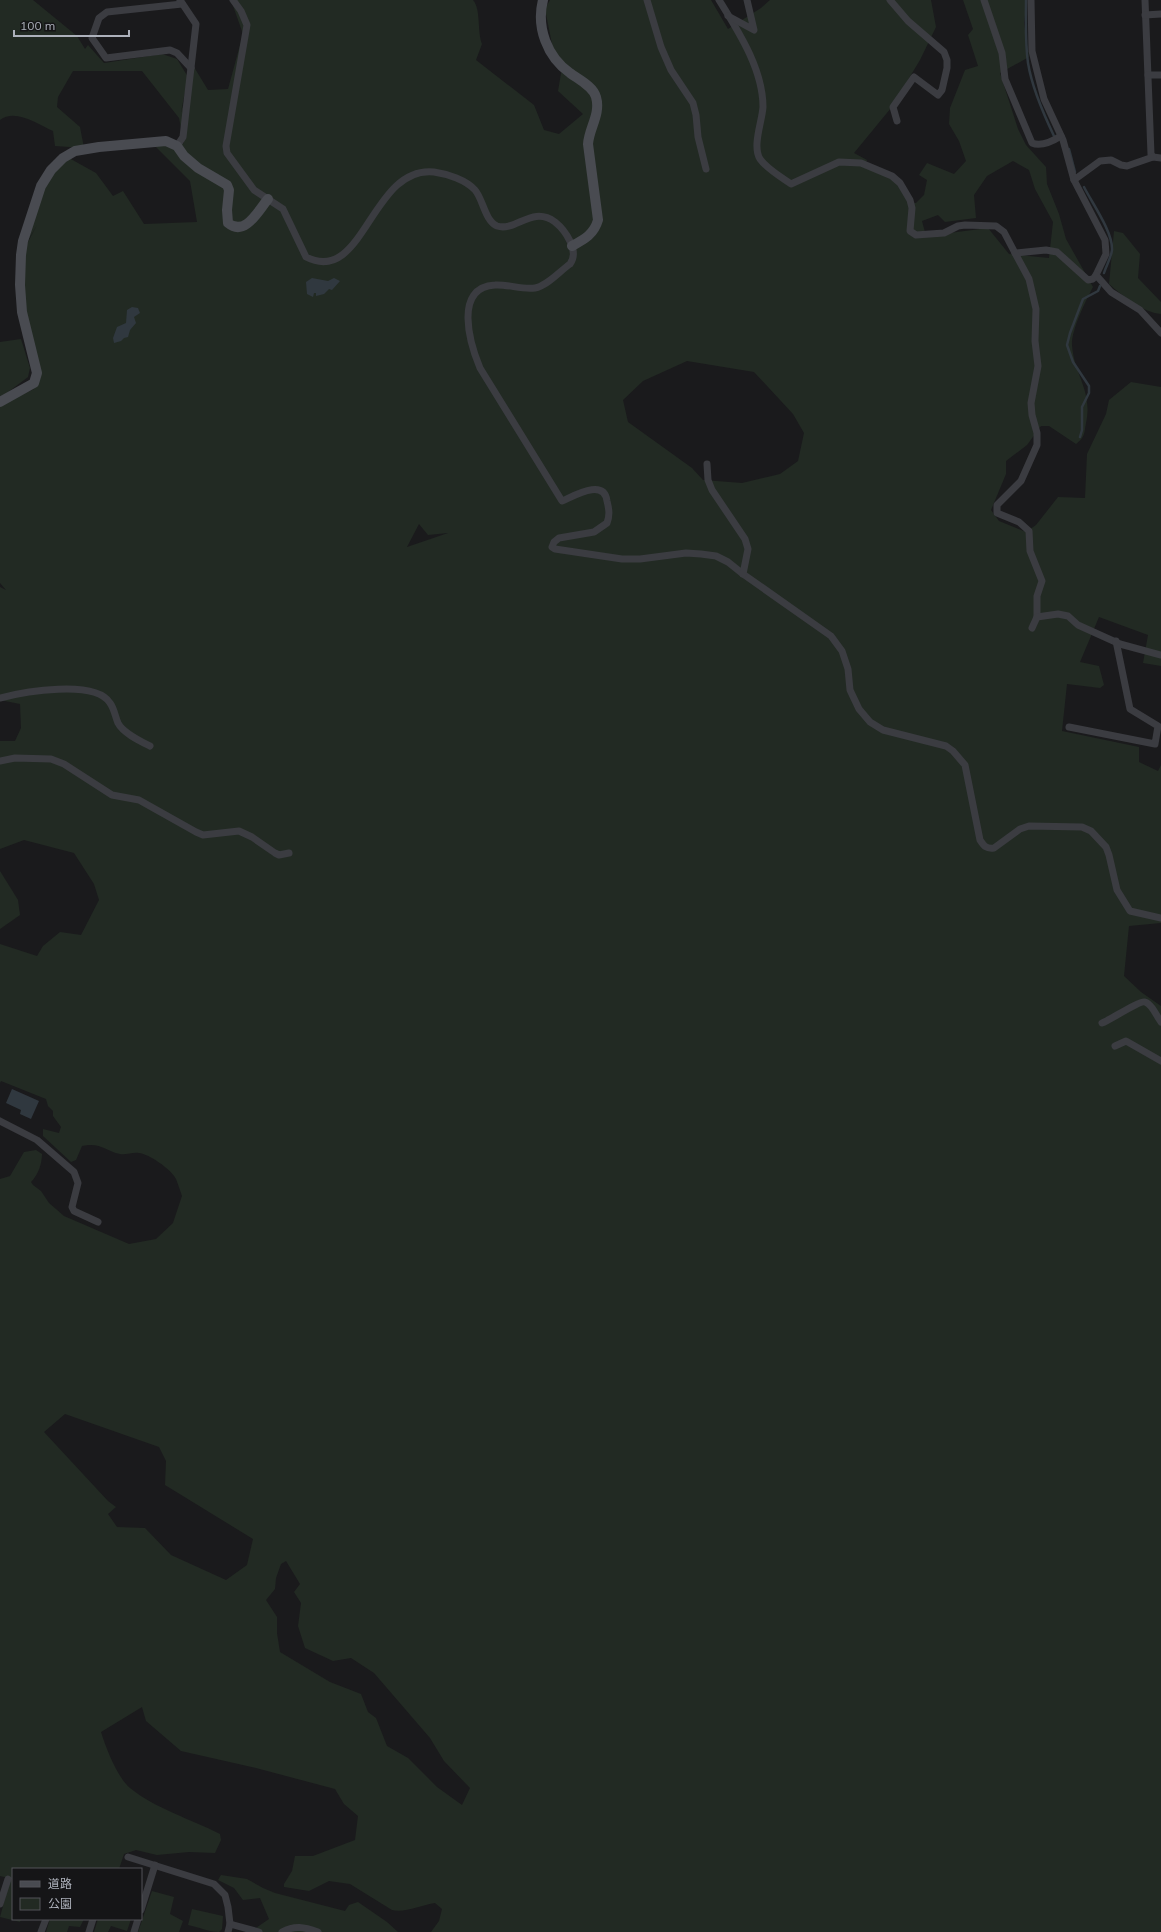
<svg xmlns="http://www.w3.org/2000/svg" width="1161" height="1932" viewBox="0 0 1161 1932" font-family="Mulish,'Noto Sans JP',sans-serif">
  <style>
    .green { fill: #222a23; fill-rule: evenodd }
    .water { fill: #30383f }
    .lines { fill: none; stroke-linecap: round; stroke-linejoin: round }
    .stream { stroke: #30383f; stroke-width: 2.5 }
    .street { stroke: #3b3c41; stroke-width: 7 }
    .secondary { stroke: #494b51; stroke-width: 10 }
  </style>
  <rect width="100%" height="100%" fill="#1a1a1c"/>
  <g class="green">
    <path d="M0,0H33L77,36L85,49L88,45L104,63L162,54L177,59L188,77L181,112L194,67L208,90L228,89L243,34L231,0H473C481,9 477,31 482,44L476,60L534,105L544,130L559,134L583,114L558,91L563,62L553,49L545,9L550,0H711L728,29L761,8L770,0H931L936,27L920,60L891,108L854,153L867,160L865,165L897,181L912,203H916L924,195L927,180L919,175L927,163L954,174L966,161L959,141L949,124L950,108L965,70L978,66L968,35L973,29L963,0H1027L1024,23L1029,57L1000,73L1018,129L1026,145L1046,167L1047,184L1059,214L1066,239L1093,287C1086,300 1071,331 1072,345C1074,375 1093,391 1086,423C1084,434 1085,437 1076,444L1049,426H1041L1027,445L1006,461V474L991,510L999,521L1026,532L1036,525L1058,497L1085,498L1087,454L1106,414L1109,400L1131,382L1161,387V666L1143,663L1148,635L1099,617L1080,662L1099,666L1104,685L1100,688L1067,684L1062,731L1139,747V762L1158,771L1161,765V923L1129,926L1124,976L1141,992L1161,1006V1932H431L439,1921L442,1909L435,1903C421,1905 405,1913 392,1910L350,1884L329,1881L309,1891L284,1887V1884L292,1871L295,1856H313L355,1840L358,1816L344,1804L335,1789L256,1768L181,1751L146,1721L142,1707L101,1732C106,1748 117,1777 130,1788C156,1809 191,1819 220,1834L221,1840L215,1853L189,1852L157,1855L136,1850L124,1854L119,1869H13V1879L0,1876V1179L10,1176L24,1152L36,1150L42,1154C42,1164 38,1175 31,1182L33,1185L41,1191L49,1203L64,1216L129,1244L156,1239L173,1223L182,1196C180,1190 178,1184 176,1179C171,1169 149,1154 139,1153C133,1152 126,1155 120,1154C105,1151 101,1142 82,1146L76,1160L71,1162L43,1136V1129L59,1133L61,1127L53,1116V1111L48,1106L46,1099L1,1081L0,1083V944L37,956L43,946L60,932L81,935L99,900L94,884L74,853L24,840L0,849V741H15L21,728L20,704L0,700V587L6,590L0,583V405L34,389L40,373L23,303L21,255L37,225L27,242L41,186L69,158L96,173L113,196L123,191L144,224L197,222L190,181L154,145L184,143L179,118L142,71H73L58,97L57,107L80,127L84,148L55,146L53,131C38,124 15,108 0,120ZM1013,161L1029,170L1035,189L1053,222L1049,258L1009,254L988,228L926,236L922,221L938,215L945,222L976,218L974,195L987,176ZM687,361L754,372L793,414L804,433L798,461L780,474L742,483L703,480L692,468L628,422L623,400L643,381ZM419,524L428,535L448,533L407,547ZM65,1414L159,1447L166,1461L165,1485L253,1539L247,1565L226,1580L171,1555L145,1528L117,1527L108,1514L116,1507L108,1501L44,1432ZM286,1561L300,1584L294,1592L301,1603L298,1626L305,1648L333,1661L351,1658L374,1673L430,1738L444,1761L470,1788L462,1805L437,1787L408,1758L387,1746L376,1718L368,1712L361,1694L330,1682L280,1652L277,1633V1617L266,1600L275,1589L276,1578L281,1564Z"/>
    <path d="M1114,231L1123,233L1140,254L1138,278L1161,302V314C1142,312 1123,296 1109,284Z"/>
    <path d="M21,339L30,368L28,377L0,398V342Z"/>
    <path d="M0,871L18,900L20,915L0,929Z"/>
    <path d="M221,1875L247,1879L263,1888L275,1893L345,1911L349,1905L358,1902L387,1922L398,1932H250L269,1919L260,1898L243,1900L234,1888L218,1880Z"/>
    <path d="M10,1880H13V1919H21L20,1922L0,1917Z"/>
    <path d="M152,1891L174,1897L170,1914L183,1921L179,1932H138Z"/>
    <path d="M192,1909L223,1916L222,1929L219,1932C208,1932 199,1927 188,1925Z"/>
    <path d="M50,1919H84L80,1927L69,1926L67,1932H46Z"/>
    <path d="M98,1919H131L127,1931L111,1926L108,1932H94Z"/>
  </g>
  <g class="water">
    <path d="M312,278L328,281L334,278L340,281L332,290L329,289L324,294L316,296V293H314L313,297L307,294L306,282Z"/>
    <path d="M132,307L138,308L140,313L134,317L136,323L130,330L128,337L124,338L121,341L114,343L113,338L117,327L126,323L127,310Z"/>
    <path d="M12,1089L39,1101L31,1119L20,1114L21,1110L6,1103Z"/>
  </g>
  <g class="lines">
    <g class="stream">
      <path d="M1026,0C1026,21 1025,42 1028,63C1032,88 1043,113 1054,136"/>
      <path d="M1069,149L1075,172"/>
      <path d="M1084,187C1092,203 1113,232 1112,250C1111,258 1106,266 1104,273"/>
      <path d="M1080,437L1082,430V407L1089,393V386L1073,362L1067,345L1070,333L1083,299L1098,291L1100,286"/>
    </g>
    <g class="street">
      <path d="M233,0L241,11L247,25L226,146L227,153L254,190L283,209L306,257C364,287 371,165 434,172C448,174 466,180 475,190C483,199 485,221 497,226C516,232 532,205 555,222C565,230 580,251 570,264C560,271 547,286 535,288C522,290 508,284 495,285C453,287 470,344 480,368L562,501C574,496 604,478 607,501C609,509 610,515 607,523L594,532L559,538L554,542L552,547L555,549L622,559H640L686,553L701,554L716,556L728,562L743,574L831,636L842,651L848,669L850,690L859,709L870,722L883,730L946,746L953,751L965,765L980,840C984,846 986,849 994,848L1020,829L1029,826L1082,827L1091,831L1106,847L1109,855L1117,890L1130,911L1161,918"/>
      <path d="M647,0L661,47L671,70L693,103L696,115L698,137L706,169"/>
      <path d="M719,0C738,31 763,69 763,107C762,122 752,146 760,159C767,169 781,177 791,184L839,162L861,163L892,176L900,183L910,200L912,208L910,231L916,235L944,233L958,226L965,225L996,226L1004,232L1015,253L1046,250L1057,252L1088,280L1093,279L1096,275L1106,254L1105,240L1074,180L1063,140L1044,99L1032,51L1031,0"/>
      <path d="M890,0L908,21L944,52L947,60V68L942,90L938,95L914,77L893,107L897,121"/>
      <path d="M984,0L1002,53L1005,79L1032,143C1041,147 1053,141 1061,136"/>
      <path d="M1145,0L1151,154L1153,157L1161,158"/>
      <path d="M182,4L107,12L99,18L92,38L106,58L170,50L177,53L191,68"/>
      <path d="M1145,15L1161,14"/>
      <path d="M728,16L754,30L747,0"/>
      <path d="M1148,75H1161"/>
      <path d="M177,146L183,137L196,24L180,0"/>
      <path d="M1074,180L1100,161L1111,160L1121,165L1127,166L1153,157"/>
      <path d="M1015,253L1029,279L1036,309L1035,341L1038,366L1031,403L1032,415L1037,433V445L1021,481L997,505V513L1019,522L1029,531L1030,551L1042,581L1037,596V617"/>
      <path d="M1096,275L1111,292L1140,310L1161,333"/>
      <path d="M707,464L708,480L712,490L745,539L748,549L743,574"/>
      <path d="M1032,628L1037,617L1058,614L1068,616L1078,625L1120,644L1161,655"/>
      <path d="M0,698C23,692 95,679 110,703C114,708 115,716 118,723C123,733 140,741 150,746"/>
      <path d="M1069,727L1155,744L1158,726L1130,709L1116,641"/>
      <path d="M0,761L15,758L51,759L64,764L112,795L139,800L196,832L203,835L239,831L252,837L275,853L279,855L289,853"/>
      <path d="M1102,1023C1110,1020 1140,1000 1145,1002C1152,1004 1157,1017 1161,1022"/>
      <path d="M1115,1046L1126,1041L1161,1061"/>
      <path d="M0,1121L37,1140L74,1172L78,1183L72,1207L74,1211L98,1222"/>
      <path d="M128,1857L214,1884L225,1895L228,1907L230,1924L228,1932"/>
      <path d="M0,1904L8,1879"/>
      <path d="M141,1910L155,1865"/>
      <path d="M230,1924L259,1932"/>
      <path d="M41,1932L46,1919"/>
      <path d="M89,1932L93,1919"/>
      <path d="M134,1932L138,1919"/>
      <path d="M282,1932C295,1925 304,1927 318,1932"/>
    </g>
    <g class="secondary">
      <path d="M543,0C536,27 547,57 570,73C578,79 593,86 596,97C601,114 589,128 588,144L598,220C594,234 585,239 572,246"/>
      <path d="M0,402L34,383L37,373L22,312L20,285L21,255L23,241L41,186L51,170L63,158L75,151L99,147L166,141L177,146L184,156L198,168L227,185L229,190L227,210L228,223C245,237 258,211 268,199"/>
    </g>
  </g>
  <rect x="12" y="1868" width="130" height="52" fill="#151517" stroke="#525359"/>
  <rect x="20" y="1881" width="20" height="6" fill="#494b51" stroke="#525359"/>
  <text x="48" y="1888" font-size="12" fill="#adb1bb">道路</text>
  <rect x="20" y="1898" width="20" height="12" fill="#222a23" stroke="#525359"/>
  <text x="48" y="1908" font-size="12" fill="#adb1bb">公園</text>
  <path d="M14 30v6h115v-6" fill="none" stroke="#adb1bb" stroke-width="2"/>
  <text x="20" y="30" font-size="12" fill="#adb1bb" stroke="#151517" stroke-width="3" paint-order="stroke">100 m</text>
</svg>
